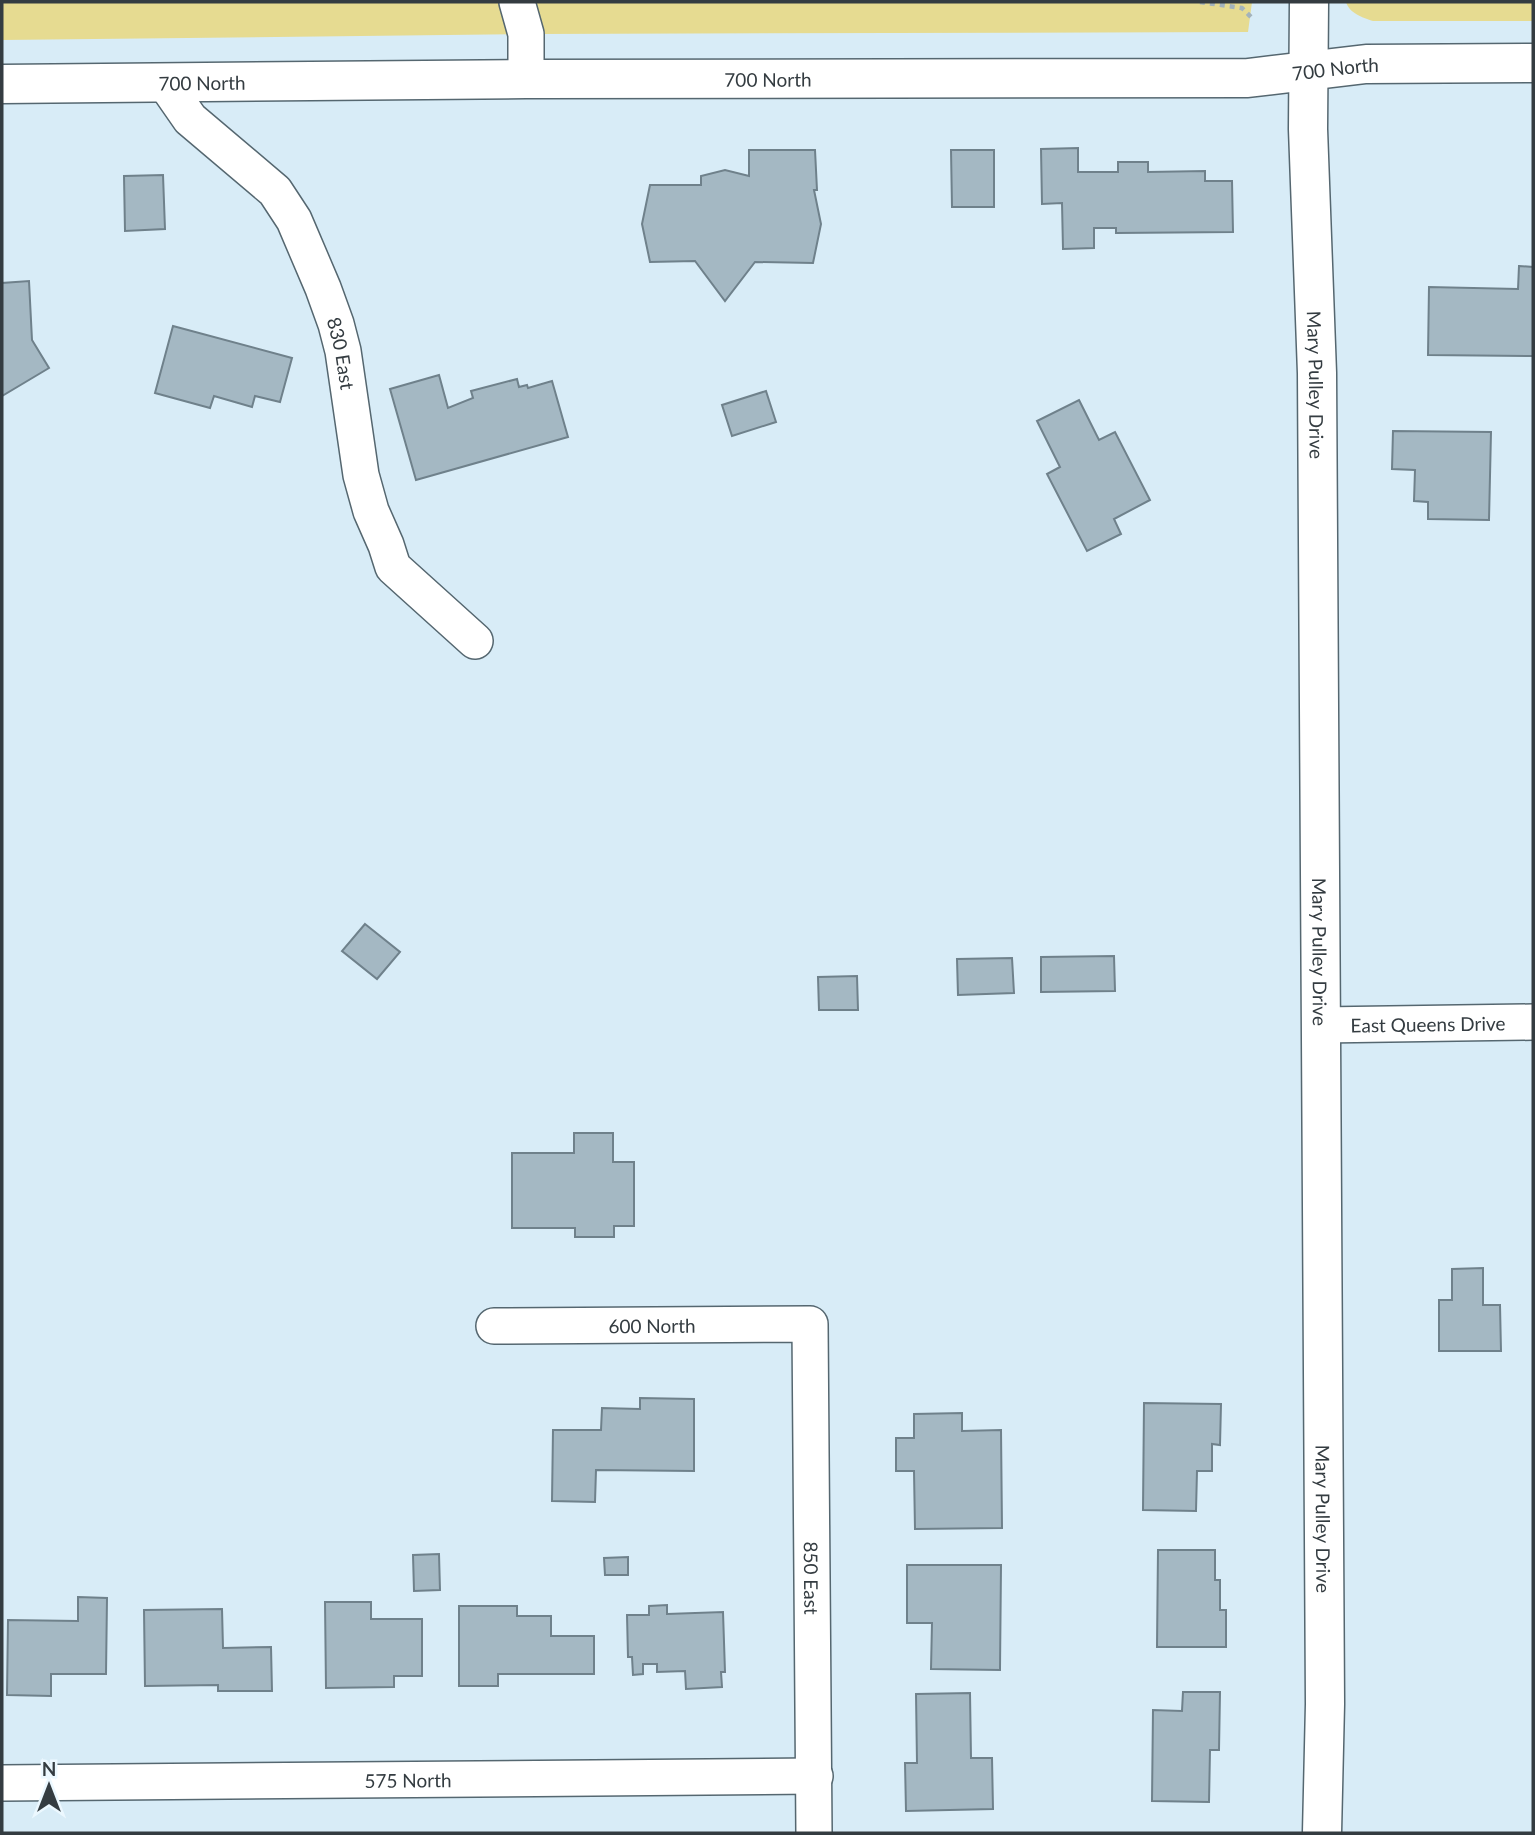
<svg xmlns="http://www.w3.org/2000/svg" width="1535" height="1835" viewBox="0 0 1535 1835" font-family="Lato,sans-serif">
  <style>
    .green { fill: #e6db91 }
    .building { fill: #a4b8c3; stroke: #6f818b; stroke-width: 2 }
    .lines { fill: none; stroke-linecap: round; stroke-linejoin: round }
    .street-casing { stroke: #556770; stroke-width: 38 }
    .secondary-casing { stroke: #556770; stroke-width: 41 }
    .path { stroke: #a3b3bc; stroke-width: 4.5; stroke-dasharray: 5 5; stroke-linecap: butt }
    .street { stroke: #fff; stroke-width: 35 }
    .secondary { stroke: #fff; stroke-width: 38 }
    .labels { text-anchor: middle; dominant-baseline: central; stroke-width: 5; stroke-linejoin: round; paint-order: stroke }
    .street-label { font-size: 19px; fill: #343c41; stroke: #ecf8ff }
  </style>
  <rect width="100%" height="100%" fill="#d8ecf7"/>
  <g class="green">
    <path d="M2,2H1252L1248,32L536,34L2,40Z"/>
    <path d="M1346,2H1533V21H1373C1363,18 1349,13 1346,2Z"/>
  </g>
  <g class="building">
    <path d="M1078,148V172H1118V162H1148V172L1205,171V181H1232L1233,232L1116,233V228H1094V248L1063,249L1062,203L1042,204L1041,149Z"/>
    <path d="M749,150H815L817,190H814L821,224L813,263L755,262L725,301L695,261L650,262L642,224L650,185H701V176L725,170L749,176Z"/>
    <path d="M951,150H994V207H952Z"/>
    <path d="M163,175L165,229L125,231L124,176Z"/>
    <path d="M1519,266L1533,267V356L1428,355L1429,287L1518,289Z"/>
    <path d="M29,281L32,340L49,368L2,396V283Z"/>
    <path d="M173,326L292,358L280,402L255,396L252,407L214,396L210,408L155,393Z"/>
    <path d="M439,375L448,408L473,398L471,391L517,379L519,387L527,385L528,388L552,381L568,437L416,480L390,389Z"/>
    <path d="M766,391L776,422L732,436L722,405Z"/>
    <path d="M1079,400L1099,440L1115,432L1150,500L1114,519L1121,534L1087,551L1047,474L1060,467L1037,421Z"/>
    <path d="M1393,431L1491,432L1489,520L1428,519V502L1414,501L1415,470L1392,469Z"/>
    <path d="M365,924L400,952L377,979L342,951Z"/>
    <path d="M1114,956L1115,991L1041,992V957Z"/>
    <path d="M1012,958L1014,993L958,995L957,959Z"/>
    <path d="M857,976L858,1010H819L818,977Z"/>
    <path d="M574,1133H613V1162H634V1226H614V1237H575V1228H512V1153H574Z"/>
    <path d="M1483,1268V1305H1500L1501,1351H1439V1300H1452V1269Z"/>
    <path d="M640,1398L694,1399V1471L596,1470L595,1502L552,1501L553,1430H601L602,1408L640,1409Z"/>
    <path d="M1144,1403L1221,1404L1220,1445L1212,1444V1471H1197L1196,1511L1143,1510Z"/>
    <path d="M962,1413V1431L1001,1430L1002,1528L915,1529L914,1471H896V1438H914V1414Z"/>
    <path d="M1158,1550H1215V1580H1220V1610H1226V1647H1157Z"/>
    <path d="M439,1554L440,1590L414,1591L413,1555Z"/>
    <path d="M628,1557V1575H605L604,1558Z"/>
    <path d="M907,1565H1001L1000,1670L931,1669L932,1623H907Z"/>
    <path d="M78,1597L107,1598L106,1674H51V1696L7,1695L8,1620L78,1621Z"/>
    <path d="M325,1602H371V1619H422V1676H394V1687L326,1688Z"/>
    <path d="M667,1605V1614L723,1612L725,1672H721L722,1687L686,1689L685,1671L657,1672V1664H643V1674L633,1675L632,1657H628L627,1615H649V1606Z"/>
    <path d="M459,1606H517V1616H551V1636H594V1674H498V1686H459Z"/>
    <path d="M222,1609L223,1648L271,1647L272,1691H218V1685L145,1686L144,1610Z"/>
    <path d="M1183,1692H1220L1219,1750H1210L1209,1802L1152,1801L1153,1710L1182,1711Z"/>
    <path d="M970,1693L971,1758H992L993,1809L906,1811L905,1763H917L916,1694Z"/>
  </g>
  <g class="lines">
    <defs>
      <g id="street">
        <path d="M517,2L526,34V79"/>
        <path id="s1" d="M165,83L190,119L275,191L294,220L323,288L336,324L343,351L361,475L371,511L386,545L393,567L475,641"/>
        <path id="s2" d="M1321,1025L1533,1022"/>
        <path id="s3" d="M494,1326L810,1324L814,1833"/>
        <path id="s4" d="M2,1783L815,1776"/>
      </g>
      <g id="secondary">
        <path id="s5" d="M1309,2L1308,129L1317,373L1325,1704L1322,1833"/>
        <path id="s6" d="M2,84L526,79L1248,78L1366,64L1533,63"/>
      </g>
    </defs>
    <use href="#street" class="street-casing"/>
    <use href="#secondary" class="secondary-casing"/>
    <path class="path" d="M1200,2L1242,8L1252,18"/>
    <use href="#street" class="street"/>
    <use href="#secondary" class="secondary"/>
  </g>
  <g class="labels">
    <g class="street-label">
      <text stroke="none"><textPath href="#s6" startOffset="1334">700 North</textPath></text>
      <text stroke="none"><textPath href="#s6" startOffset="766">700 North</textPath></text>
      <text stroke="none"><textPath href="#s6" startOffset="200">700 North</textPath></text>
      <text stroke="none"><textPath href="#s1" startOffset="332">830 East</textPath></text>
      <text stroke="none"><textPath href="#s5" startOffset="383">Mary Pulley Drive</textPath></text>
      <text stroke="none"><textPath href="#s5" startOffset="950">Mary Pulley Drive</textPath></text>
      <text stroke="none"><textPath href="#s2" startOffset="107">East Queens Drive</textPath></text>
      <text stroke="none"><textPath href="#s3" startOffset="158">600 North</textPath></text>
      <text stroke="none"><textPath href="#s5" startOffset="1517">Mary Pulley Drive</textPath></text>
      <text stroke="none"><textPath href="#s3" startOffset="570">850 East</textPath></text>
      <text stroke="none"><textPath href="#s4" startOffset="406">575 North</textPath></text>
    </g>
  </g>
  <rect width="1535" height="1835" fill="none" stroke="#343c41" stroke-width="7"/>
  <g transform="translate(49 1786)" stroke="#ecf8ff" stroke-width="5" paint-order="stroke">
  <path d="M0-5L12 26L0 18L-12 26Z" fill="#343c41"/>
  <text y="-10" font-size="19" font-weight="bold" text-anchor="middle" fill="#343c41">N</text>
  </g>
</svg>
